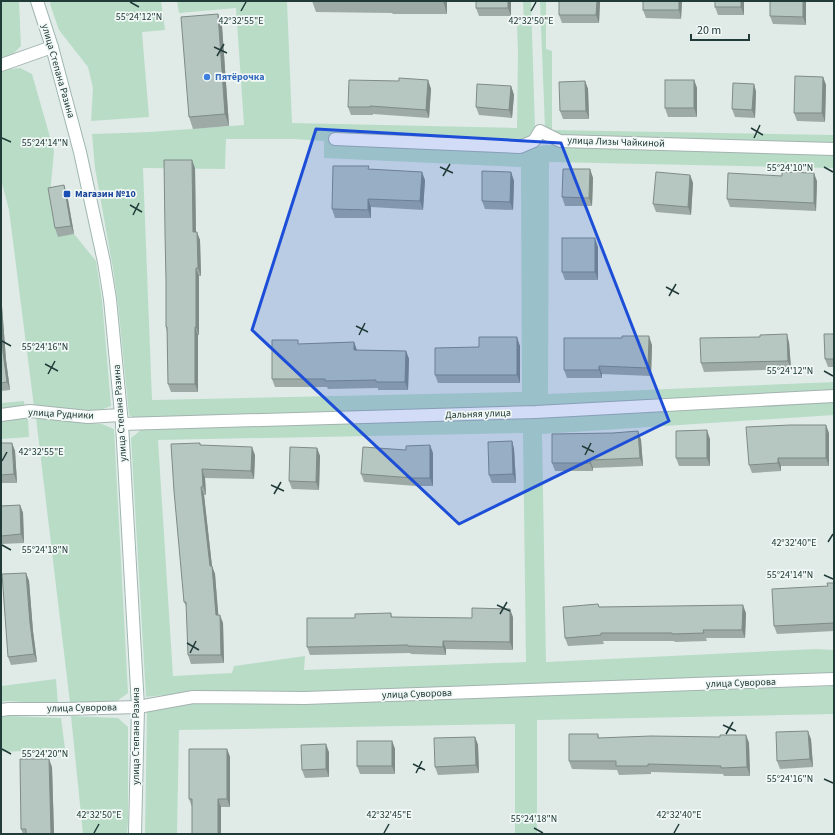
<svg xmlns="http://www.w3.org/2000/svg" width="835" height="835" viewBox="0 0 835 835" font-family="'Source Sans 3',sans-serif">
  <style>
    .green { fill: #b9dcc7; fill-rule: evenodd }
    .lines { fill: none; stroke-linecap: round; stroke-linejoin: round }
    .minor-casing { stroke: #a3b3b0; stroke-width: 14 }
    .secondary-casing { stroke: #9fb7b1; stroke-width: 14 }
    .minor { stroke: #fff; stroke-width: 12 }
    .secondary { stroke: #fff; stroke-width: 12 }
    .wall { fill: #9daaa6 }
    .shaded-wall { fill: #7f8b87 }
    .building { fill: #b6c6c1; stroke: #7f8b87 }
    .marked { fill: #1d4ed8; fill-opacity: 0.2; stroke: #1d4ed8; stroke-width: 3; stroke-linejoin: round }
    .ticks { fill: none; stroke: #213b38; stroke-width: 1.5 }
    .shop-dot { fill: #3f7fe0; stroke: #f1f8f5; stroke-width: 1.5 }
    .transit-dot { fill: #1a4fb4; stroke: #f1f8f5; stroke-width: 1.5 }
    .labels { text-anchor: middle; dominant-baseline: central; stroke-width: 3.5; stroke-linejoin: round; paint-order: stroke }
    .street-label { font-size: 10px; fill: #213b38; stroke: #f1f8f5 }
    .shop-label { font-size: 10px; font-weight: bold; fill: #366cbe; stroke: #f1f8f5; text-anchor: start }
    .transit-label { font-size: 10px; font-weight: bold; fill: #164399; stroke: #f1f8f5; text-anchor: start }
    .ticks-label { font-size: 10px; text-anchor: middle; fill: #213b38; stroke: #f1f8f5; stroke-width: 3.5; stroke-linejoin: round; paint-order: stroke }
  </style>
  <rect width="100%" height="100%" fill="#e0ebe8"/>
  <g class="green">
    <path d="M1,1H19L21,46L13,54L1,60Z"/>
    <path d="M51,1H161L165,30L142,32L149,117L91,121L93,88L88,67L59,30L50,4Z"/>
    <path d="M177,1H287L292,123L517,128L518,52L517,24L524,22L523,1H531L535,128L530,138L519,143L355,146L521,153L539,146L547,145L834,154V168L549,162L548,394L834,382V391L549,408L137,419L129,415L118,304L113,269L95,168L92,134L150,132L244,125L236,8L179,13ZM226,139H293L324,141V158L521,167L522,392L152,400L143,168L225,169Z"/>
    <path d="M540,1H546V49L552,51V130L834,135V144L561,136L545,128Z"/>
    <path d="M20,68L32,74L54,151L50,196L58,236L74,234L96,261L102,300L111,406L98,411L88,412L34,407L9,210L1,180V72L8,69Z"/>
    <path d="M834,400V415L542,434L546,662L816,649L834,650V673L295,692H193L146,697L131,438L141,430L522,417ZM523,433L526,662L304,670L305,656L234,666L232,673L173,676L158,440Z"/>
    <path d="M24,401L25,408L1,411V403Z"/>
    <path d="M28,417L29,437L1,439V421Z"/>
    <path d="M36,418L102,424L114,429L128,693L117,701L70,703Z"/>
    <path d="M56,679L58,704L8,701L1,702V686Z"/>
    <path d="M834,686V714L537,720V834H515V724L179,730L177,834H145L147,711L195,702L300,703Z"/>
    <path d="M10,716L61,718L65,749L1,752V717Z"/>
    <path d="M71,716L118,718L128,727V823L127,834H83Z"/>
  </g>
  <g class="lines">
    <defs>
      <g id="minor">
        <path d="M1,65L52,47"/>
        <path d="M335,139L520,147L534,141L540,131L560,141L834,149"/>
        <path d="M1,415L30,411L88,417L121,415"/>
        <path d="M122,424L536,412L834,396"/>
        <path d="M1,710L9,709H65L138,707L193,697L305,698L834,679"/>
      </g>
      <path id="secondary" d="M37,1L52,47L80,152L104,262L110,299L122,424L138,707L135,834"/>
    </defs>
    <use href="#minor" class="minor-casing"/>
    <use href="#secondary" class="secondary-casing"/>
    <use href="#minor" class="minor"/>
    <use href="#secondary" class="secondary"/>
  </g>
  <g class="wall">
    <path d="M312,1H447V14H393L392,13L316,12Z"/>
    <path d="M476,1H511V16H479L476,8Z"/>
    <path d="M600,1L599,23H562L559,15Z"/>
    <path d="M682,1L681,19L646,18L643,10Z"/>
    <path d="M744,1V15H718L715,7Z"/>
    <path d="M770,1H806V25L773,24L770,16Z"/>
    <path d="M218,14L222,26L229,126L193,129L189,117Z"/>
    <path d="M823,77L826,85L825,122L797,121L794,113Z"/>
    <path d="M428,80L431,89L429,118L373,114V115H351L348,107L399,81Z"/>
    <path d="M694,80L697,88V117H668L665,108Z"/>
    <path d="M585,81L588,89L589,119H563L560,111Z"/>
    <path d="M754,84L756,92L755,118L735,117L732,109Z"/>
    <path d="M511,86L514,95L512,118L479,115L476,107Z"/>
    <path d="M195,168L196,232L200,240L201,276H199V335H198V392H171L168,384L167,332L166,327V281Z"/>
    <path d="M370,169L425,180L423,210L371,207V218H335L332,209Z"/>
    <path d="M590,169L593,178L592,206H565L562,197Z"/>
    <path d="M511,172L514,181L513,210L485,209L482,201Z"/>
    <path d="M690,175L693,183L691,215L656,212L653,204Z"/>
    <path d="M817,181L816,211L730,207L727,199Z"/>
    <path d="M64,185L67,194L74,234L58,237L55,228Z"/>
    <path d="M598,247V280H565L562,272Z"/>
    <path d="M1,293L6,360L10,390L1,391Z"/>
    <path d="M834,334V367H828L825,359Z"/>
    <path d="M354,342L357,350L406,351L409,359L408,390H378V388L328,389L327,387H275L272,379L299,344Z"/>
    <path d="M789,342L791,369L704,372L701,363Z"/>
    <path d="M652,345L651,376L602,374V378H567L564,370Z"/>
    <path d="M520,346V383H438L435,375Z"/>
    <path d="M638,431L641,440L643,466L593,468V471H555L552,463L613,433Z"/>
    <path d="M829,433V466H781V471L752,473L749,465Z"/>
    <path d="M710,439V466H679L676,458Z"/>
    <path d="M512,441L514,449L516,483H492L489,475Z"/>
    <path d="M1,443H12L15,451L17,483H1Z"/>
    <path d="M201,445L255,455L254,479L205,478L206,495H204L212,566L215,574L218,615L223,623L224,663L191,664L188,655L187,608L184,602Z"/>
    <path d="M317,448L320,456L319,490L292,489L289,481Z"/>
    <path d="M433,453V486H416L364,482L361,474Z"/>
    <path d="M20,505L23,513L24,543L1,544V506Z"/>
    <path d="M26,573L29,581L33,631L37,662L11,665L8,657Z"/>
    <path d="M834,583V631L777,634L774,626L828,586Z"/>
    <path d="M599,607L746,613L745,638H706L707,641L675,642L674,641H603L604,644L568,646L565,638Z"/>
    <path d="M391,613L392,617L472,618L513,617V650L446,649V655L411,654L410,653L310,655L307,647L355,618Z"/>
    <path d="M598,734L599,738L720,737L746,735L749,743L750,776H724L723,774L651,772V774L619,775L617,770L572,769L569,761Z"/>
    <path d="M475,737L478,745L479,773L438,775L435,767Z"/>
    <path d="M811,739L813,767L780,769L777,761Z"/>
    <path d="M392,741L395,749V774H360L357,766Z"/>
    <path d="M227,749L230,757V807H221V834H192V807L189,799Z"/>
    <path d="M329,752V777L305,778L302,770Z"/>
    <path d="M52,767L54,834H23L21,829Z"/>
  </g>
  <g class="shaded-wall">
    <path d="M443,1H447V14Z"/>
    <path d="M508,1H511V16L508,8Z"/>
    <path d="M597,1H600L599,23L596,15Z"/>
    <path d="M679,1H682L681,19L679,10Z"/>
    <path d="M741,1H744V15L741,7Z"/>
    <path d="M803,1H806V25L803,17Z"/>
    <path d="M218,14L222,26L229,126L225,114Z"/>
    <path d="M823,77L826,85L825,122L822,113Z"/>
    <path d="M428,80L431,89L429,118L426,110Z"/>
    <path d="M694,80L697,88V117L694,108Z"/>
    <path d="M585,81L588,89L589,119L586,111Z"/>
    <path d="M754,84L756,92L755,118L752,110Z"/>
    <path d="M511,86L514,95L512,118L509,110Z"/>
    <path d="M192,160L195,168L196,240L193,232Z"/>
    <path d="M590,169L593,178L592,206L589,198Z"/>
    <path d="M422,172L425,180L423,210L420,201Z"/>
    <path d="M511,172L514,181L513,210L510,202Z"/>
    <path d="M814,173L817,181L816,211L814,203Z"/>
    <path d="M690,175L693,183L691,215L688,207Z"/>
    <path d="M64,185L67,194L74,234L71,226Z"/>
    <path d="M368,199L371,207V218L368,210Z"/>
    <path d="M197,232L200,240L201,276L198,268Z"/>
    <path d="M595,238L598,247V280L595,272Z"/>
    <path d="M196,268L199,276V335L196,327Z"/>
    <path d="M1,293L6,360L10,390L7,382L3,352L1,322Z"/>
    <path d="M195,327L198,335V392L195,384Z"/>
    <path d="M787,334L789,342L791,369L788,361Z"/>
    <path d="M649,336L652,345L651,376L648,368Z"/>
    <path d="M517,337L520,346V383L517,375Z"/>
    <path d="M354,342L357,351L354,350Z"/>
    <path d="M406,351L409,359L408,390L405,382Z"/>
    <path d="M599,366L602,374V378L599,370Z"/>
    <path d="M826,425L829,433V466L826,458Z"/>
    <path d="M707,430L710,439V466L707,458Z"/>
    <path d="M638,431L641,440L643,466L640,458Z"/>
    <path d="M512,441L514,449L516,483L513,474Z"/>
    <path d="M12,443L15,451L17,483L14,474Z"/>
    <path d="M430,445L433,453V486L430,478Z"/>
    <path d="M252,447L255,455L254,479L251,471Z"/>
    <path d="M317,448L320,456L319,490L316,482Z"/>
    <path d="M778,458L781,466V471L778,463Z"/>
    <path d="M590,460L593,468V471L590,463Z"/>
    <path d="M202,469L205,478L206,495L203,486Z"/>
    <path d="M201,487L204,495L213,575L210,566Z"/>
    <path d="M20,505L23,513L24,543L21,534Z"/>
    <path d="M212,566L215,574L219,623L216,615Z"/>
    <path d="M26,573L29,581L33,631L37,662L34,654L30,623Z"/>
    <path d="M743,605L746,613L745,638L742,630Z"/>
    <path d="M510,609L513,617V650L510,642Z"/>
    <path d="M220,615L223,623L224,663L221,655Z"/>
    <path d="M443,641L446,649V655L443,647Z"/>
    <path d="M808,731L811,739L813,767L810,759Z"/>
    <path d="M746,735L749,743L750,776L747,767Z"/>
    <path d="M475,737L478,745L479,773L476,765Z"/>
    <path d="M392,741L395,749V774L392,766Z"/>
    <path d="M326,744L329,752V777L326,769Z"/>
    <path d="M227,749L230,757V807L227,799Z"/>
    <path d="M49,759L52,767L54,834H51Z"/>
    <path d="M218,799L221,807V834H218Z"/>
  </g>
  <g class="building">
    <rect x="476" y="1" width="32" height="7"/>
    <path d="M559,1H597L596,15H559Z"/>
    <rect x="643" y="1" width="36" height="9"/>
    <rect x="715" y="1" width="26" height="6"/>
    <path d="M770,1H803V17L770,16Z"/>
    <path d="M218,14L225,114L189,117L181,17Z"/>
    <path d="M795,76L823,77L822,113H794Z"/>
    <path d="M399,78L428,80L426,110L370,106V107H348L349,80L399,81Z"/>
    <rect x="665" y="80" width="29" height="28"/>
    <path d="M585,81L586,111H560L559,82Z"/>
    <path d="M733,83L754,84L752,110L732,109Z"/>
    <path d="M477,84L511,86L509,110L476,107Z"/>
    <path d="M164,160H192L193,232H197L198,268H196V327H195V384H168L167,327H166V281L165,233Z"/>
    <path d="M333,166H369L368,169L422,172L420,201L368,199V210L332,209Z"/>
    <path d="M563,169H590L589,198L562,197Z"/>
    <path d="M482,171L511,172L510,202L482,201Z"/>
    <path d="M656,172L690,175L688,207L653,204Z"/>
    <path d="M782,172L814,173V203L727,199L728,173L782,176Z"/>
    <path d="M64,185L71,226L55,228L48,188Z"/>
    <rect x="562" y="238" width="33" height="34"/>
    <path d="M1,322L3,352L7,382L1,383Z"/>
    <path d="M787,334L788,361L701,363L700,338L760,337V335Z"/>
    <path d="M824,334H834V359H825Z"/>
    <path d="M622,336H649L648,368L599,366V370H564V338H622Z"/>
    <path d="M479,337H517V375H435V348L479,347Z"/>
    <path d="M272,340H298V344L354,342V350L406,351L405,382H376V380L325,381V379H272Z"/>
    <path d="M790,425H826V458H778V463L749,465L746,427Z"/>
    <path d="M707,430V458H676V431Z"/>
    <path d="M638,431L640,458L590,460V463H552V434L613,433Z"/>
    <path d="M512,441L513,474L489,475L488,442Z"/>
    <path d="M1,443H12L14,474L1,475Z"/>
    <path d="M200,443V445L252,447L251,471L202,469L203,486L201,487L210,566H212L216,615H220L221,655H188L186,602H184L174,491L171,444Z"/>
    <path d="M430,445V478H413L361,474L363,447L406,450V446Z"/>
    <path d="M290,447L317,448L316,482L289,481Z"/>
    <path d="M20,505L21,534L1,536V506Z"/>
    <path d="M26,573L30,623L34,654L8,657L2,574Z"/>
    <path d="M827,583H834V623L774,626L772,589L828,586Z"/>
    <path d="M598,604L599,607L743,605L742,630H703L704,633L672,634V633H601V635L565,638L563,607Z"/>
    <path d="M472,608L510,609V642L443,641V647L408,646V645L307,647V618H355V614L391,613V617L472,618Z"/>
    <path d="M808,731L810,759L777,761L776,732Z"/>
    <path d="M569,734H598V738L651,736L720,737V735H746L747,767L721,768V766L648,764V766H616V761H569Z"/>
    <path d="M475,737L476,765L435,767L434,738Z"/>
    <rect x="357" y="741" width="35" height="25"/>
    <path d="M326,744V769L302,770L301,745Z"/>
    <path d="M189,749H227V799H218V834H192V799H189Z"/>
    <path d="M20,759H49L51,833H52V834H26V829H21Z"/>
  </g>
  <path class="marked" d="M316,129L561,143L669,421L459,524L252,330Z"/>
  <path class="ticks" d="M130,2L139,7M241,11L246,2M531,11L536,2M214,47L227,53M217,56L224,44M751,128L763,135M2,138L11,142M754,138L760,125M440,167L453,173M824,167L833,172M443,176L450,164M130,205L142,212M133,215L139,203M666,287L679,294M669,296L676,284M356,326L368,332M359,335L365,323M2,341L11,346M45,364L58,371M824,371L833,376M48,374L55,361M582,446L594,452M585,455L591,443M2,461L7,452M271,485L284,491M274,494L281,482M828,542L833,534M2,545L11,550M824,575L833,579M497,605L510,611M500,614L507,602M187,643L199,650M190,653L196,641M723,725L736,731M726,734L733,722M2,749L11,754M413,764L425,770M416,773L422,761M824,779L833,783M534,828L543,833M94,833L99,824M384,833L389,824M674,833L679,824"/>
  <circle class="shop-dot" cx="207" cy="77" r="4"/>
  <rect class="transit-dot" x="63" y="190" width="8" height="8" rx="2"/>
  <g class="labels">
    <g class="street-label">
      <text transform="translate(58 71) rotate(74)">улица Степана Разина</text>
      <text transform="translate(616 142) rotate(2)">улица Лизы Чайкиной</text>
      <text transform="translate(120 413) rotate(-94)">улица Степана Разина</text>
      <text transform="translate(61 414) rotate(3)">улица Рудники</text>
      <text transform="translate(478 414) rotate(-2)">Дальняя улица</text>
      <text transform="translate(741 683) rotate(-2)">улица Суворова</text>
      <text transform="translate(417 694) rotate(-2)">улица Суворова</text>
      <text transform="translate(82 708) rotate(-1)">улица Суворова</text>
      <text transform="translate(136 736) rotate(-90)">улица Степана Разина</text>
    </g>
    <g class="shop-label">
      <text x="215" y="77">Пятёрочка</text>
    </g>
    <g class="transit-label">
      <text x="75" y="194">Магазин №10</text>
    </g>
  </g>
  <g class="ticks-label">
    <text x="139" y="20">55°24'12"N</text>
    <text x="241" y="24">42°32'55"E</text>
    <text x="531" y="24">42°32'50"E</text>
    <text x="45" y="146">55°24'14"N</text>
    <text x="790" y="171">55°24'10"N</text>
    <text x="45" y="350">55°24'16"N</text>
    <text x="790" y="374">55°24'12"N</text>
    <text x="41" y="455">42°32'55"E</text>
    <text x="794" y="546">42°32'40"E</text>
    <text x="45" y="553">55°24'18"N</text>
    <text x="790" y="578">55°24'14"N</text>
    <text x="45" y="757">55°24'20"N</text>
    <text x="790" y="782">55°24'16"N</text>
    <text x="99" y="818">42°32'50"E</text>
    <text x="389" y="818">42°32'45"E</text>
    <text x="679" y="818">42°32'40"E</text>
    <text x="534" y="822">55°24'18"N</text>
  </g>
  <rect width="835" height="835" fill="none" stroke="#213b38" stroke-width="4"/>
  <path d="M691 34v6h58v-6" fill="none" stroke="#213b38" stroke-width="2"/>
  <text x="697" y="34" font-size="12" fill="#213b38" stroke="#f1f8f5" stroke-width="3" paint-order="stroke">20 m</text>
</svg>
